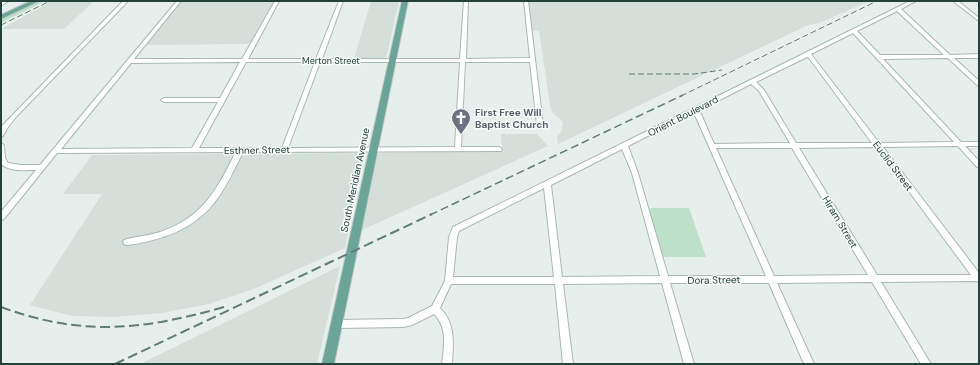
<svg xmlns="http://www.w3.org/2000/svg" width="980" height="365" viewBox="0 0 980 365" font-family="'DM Sans',sans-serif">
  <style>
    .built { fill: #d4dfda }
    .green { fill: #bfe0c8 }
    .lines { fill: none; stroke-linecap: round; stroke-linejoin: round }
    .minor-casing { stroke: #a8b8b2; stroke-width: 2 }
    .major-casing { stroke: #c2cac8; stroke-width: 2 }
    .minor { fill: #fff; fill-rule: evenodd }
    .major { fill: #6aa596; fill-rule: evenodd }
    .rail-far2 { stroke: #5f7d75; stroke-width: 1; stroke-dasharray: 6 3; stroke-linecap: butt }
    .rail-far1 { stroke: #5f7d75; stroke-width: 1.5; stroke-dasharray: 8 4; stroke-linecap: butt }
    .rail { stroke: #5f7d75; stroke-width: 2; stroke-dasharray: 10 4.5; stroke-linecap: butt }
    .labels { text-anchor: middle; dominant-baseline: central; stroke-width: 3; stroke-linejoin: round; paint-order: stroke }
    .far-street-label { font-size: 9px; fill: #24423a; stroke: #f7fbf9 }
    .worship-label { font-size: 10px; font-weight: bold; fill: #5b616d; stroke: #f7fbf9; text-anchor: start }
    .street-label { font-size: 10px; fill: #24423a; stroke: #f7fbf9 }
  </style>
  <rect width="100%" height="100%" fill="#e6efeb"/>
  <g class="built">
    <path d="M52,1H94L64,29H1Z"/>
    <path d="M182,1H274L250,44L146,45Z"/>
    <path d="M371,1H399L387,55L385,58L381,59H354Z"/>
    <path d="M528,1H869L822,22L806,26L558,144L557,137L562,130L563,122L552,112L550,105L539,31L531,30Z"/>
    <path d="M501,134H537L548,146L362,230L376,155L380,153L502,151Z"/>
    <path d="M357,153L363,157L345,248L254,289L209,304L162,313L114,317L72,316L30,305L102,194H63L92,155Z"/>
    <path d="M340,266L317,364H140Z"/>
  </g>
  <g class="green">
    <path d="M40,1H45L1,23V19Z"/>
    <path d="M648,208H689L706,257H662Z"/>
  </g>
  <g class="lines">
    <defs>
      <g id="minor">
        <path d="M3,1H8L1,6V3Z"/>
        <path d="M123,1H128L16,117L8,127L3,136L1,137V128L3,125Z"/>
        <path d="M177,1H181L134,59H242L275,1H279L248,59H316L339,1H343L322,59H460L464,1H468L466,59L530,58L524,1H528L543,125L540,127L537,125L530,62H465L461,147H499L502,149L501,151L243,152C234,170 226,188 214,203C193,230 159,241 127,245L124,244L123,242L124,240C136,236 148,236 160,232C204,217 216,190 236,152L57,153L4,219L1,220V212L36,170C25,170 10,172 1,164V143L4,145L5,158L8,163L21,165H40ZM240,62L220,98H164L161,100L164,102H218L192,148L61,149L131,63ZM246,62H315L282,148H199ZM320,62H460L455,147L288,148Z"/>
        <path d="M910,1H916L901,9L950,55L979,54V58H954L979,81V86L977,85L948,58L883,59L961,142H979V146H965L979,161V167H977L958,146L883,147L979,273V282L976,281L881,282L931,364H921L872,282L777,283L814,364H804L769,283H670L694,364H684L662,283L563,284L573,364H563L555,284H451L440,308C456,324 453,343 452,364H442C444,346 448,328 434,314L412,325L403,327L337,328L334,327L333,324L334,321L337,320L403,319L408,318L432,306L445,281L449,237L453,227ZM897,11L944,55H880L857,31ZM853,33L954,142L879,143L811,54ZM807,57L809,58L872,143H796L764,90L756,82ZM751,84L759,91L790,143L714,144L701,114L698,111ZM693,113L695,115L766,276H668L638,173L628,146ZM876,147L971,275H877L799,148ZM716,148H792L868,275L774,276ZM622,149L632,173L660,276L562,277L551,185ZM544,188L554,277H453L457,237L459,231Z"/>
        <path d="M953,1H958L979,18V21Z"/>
      </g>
      <g id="major">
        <path d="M31,1H39L1,19V15Z"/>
        <path d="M402,1H408L334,364H322Z"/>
      </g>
    </defs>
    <use href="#minor" class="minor-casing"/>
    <use href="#major" class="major-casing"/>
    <use href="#minor" class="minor"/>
    <use href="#major" class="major"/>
    <g class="rail-far2">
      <path d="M1,25L50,1"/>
      <path d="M629,74H694L722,70"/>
      <path d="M681,96L877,1"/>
    </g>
    <path class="rail-far1" d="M430,215L683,95"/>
    <g class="rail">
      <path d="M1,307C82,337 143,330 224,307"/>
      <path d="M115,364L432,214"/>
    </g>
  </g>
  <defs>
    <symbol id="church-pin" viewBox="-11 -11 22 30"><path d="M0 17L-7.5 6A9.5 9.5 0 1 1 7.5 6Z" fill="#6b7280" stroke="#f7fbf9"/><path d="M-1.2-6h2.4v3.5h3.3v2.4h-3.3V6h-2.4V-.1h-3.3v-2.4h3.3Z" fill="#fff"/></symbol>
  </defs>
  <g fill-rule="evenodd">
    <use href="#church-pin" x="450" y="107" width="22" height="30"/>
  </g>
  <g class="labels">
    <g class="far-street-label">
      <text x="331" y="61">Merton Street</text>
    </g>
    <g class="worship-label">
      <text x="475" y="112">First Free Will<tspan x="475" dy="12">Baptist Church</tspan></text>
    </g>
    <g class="street-label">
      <text transform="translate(683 116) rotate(-27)">Orient Boulevard</text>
      <text transform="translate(257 150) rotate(-1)">Esthner Street</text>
      <text transform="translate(893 166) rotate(53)">Euclid Street</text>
      <text transform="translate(355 180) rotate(-78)">South Meridian Avenue</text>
      <text transform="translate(840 222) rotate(59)">Hiram Street</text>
      <text transform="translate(714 280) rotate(-1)">Dora Street</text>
    </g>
  </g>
  <rect width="980" height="365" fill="none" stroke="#24423a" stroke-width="4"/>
</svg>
